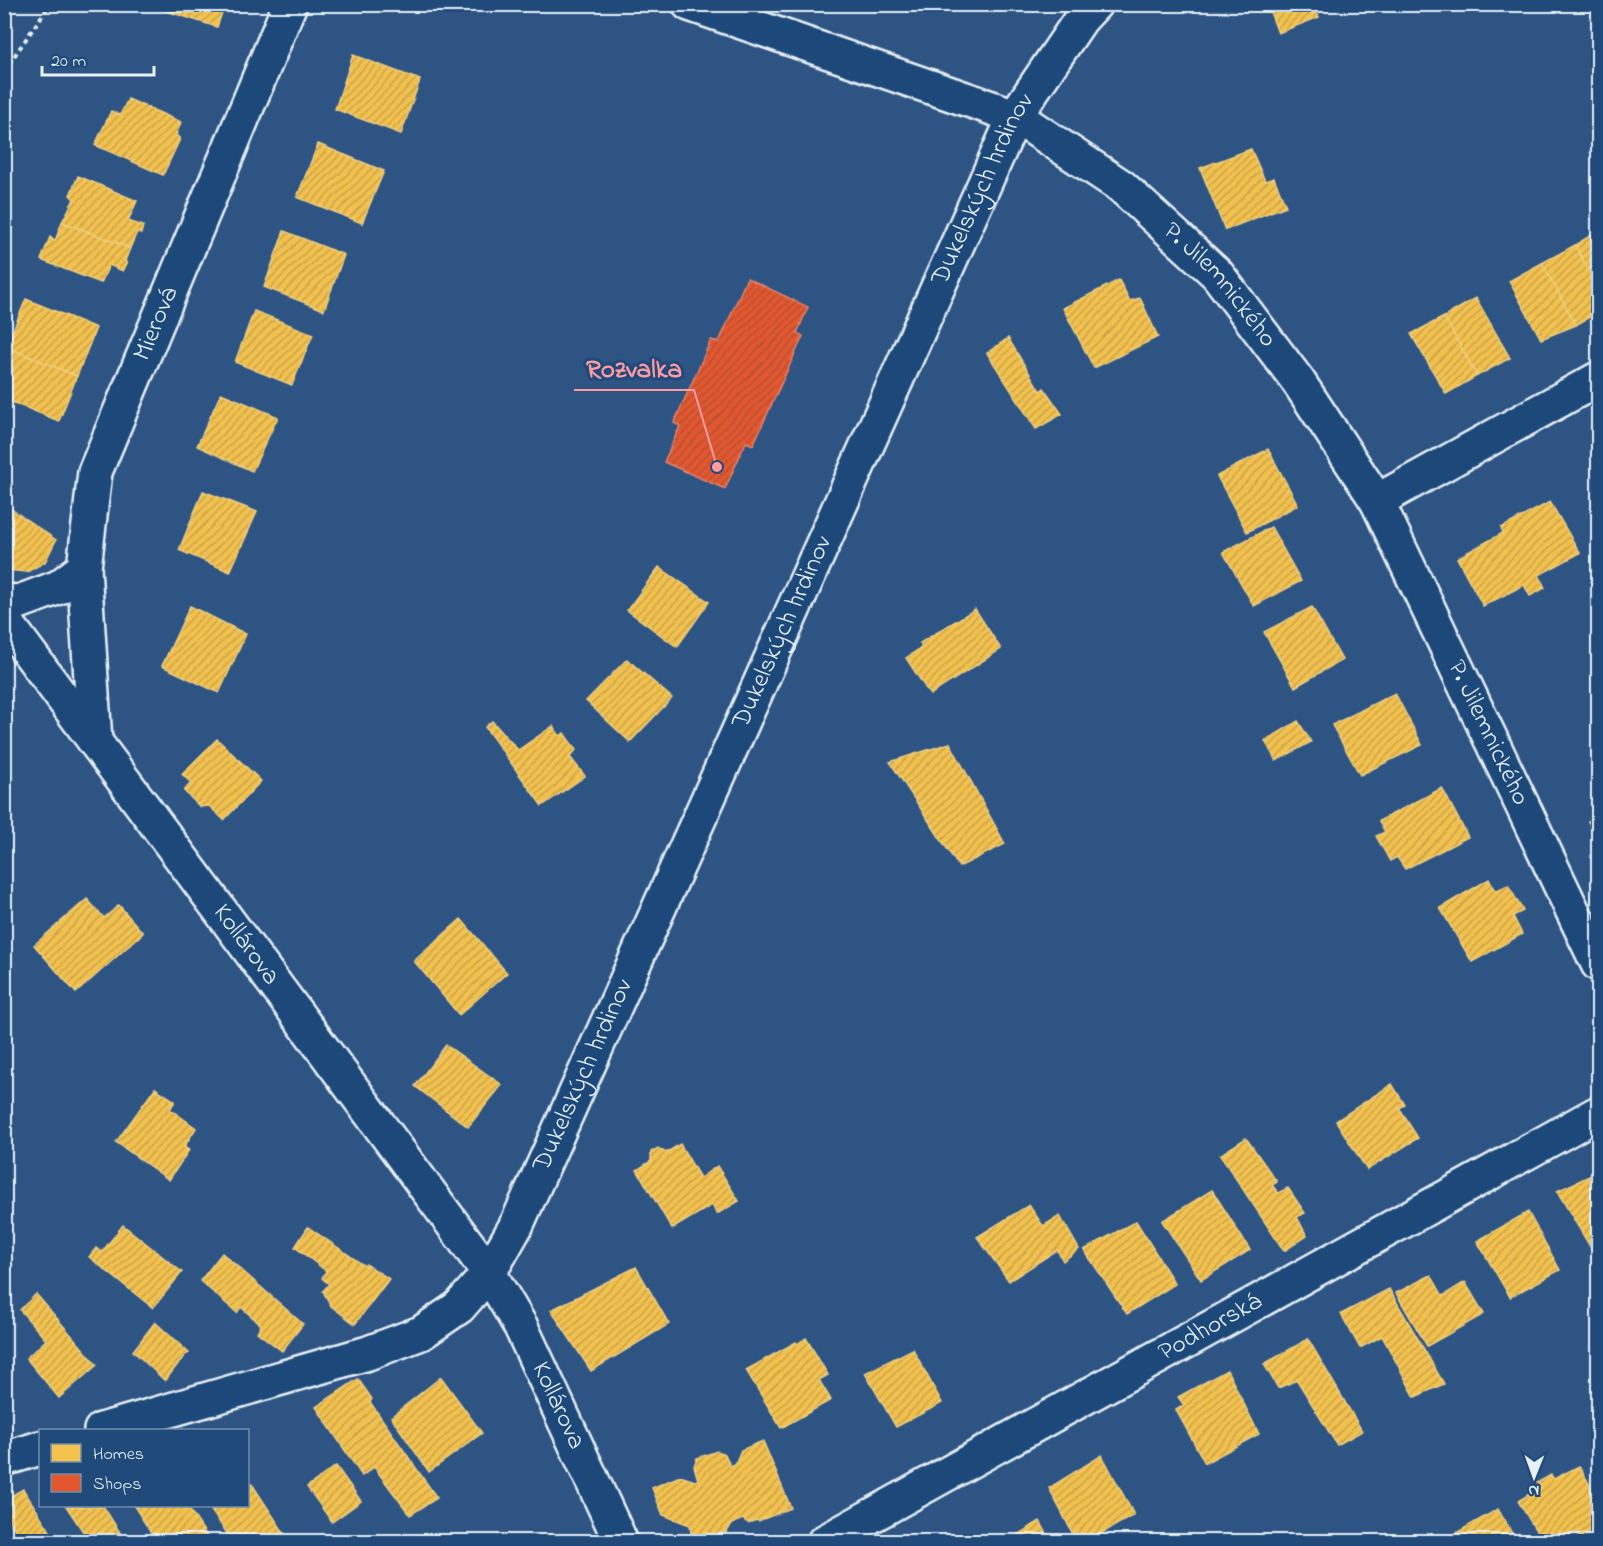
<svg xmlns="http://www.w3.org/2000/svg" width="1603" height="1546" viewBox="0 0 1603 1546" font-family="'Indie Flower',sans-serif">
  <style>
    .homes { fill: url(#homes-hatch); stroke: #efcf81; stroke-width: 1.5 }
    .shops { fill: url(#shops-hatch); stroke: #e5856b; stroke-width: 1.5 }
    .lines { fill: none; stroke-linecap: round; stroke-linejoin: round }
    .street-casing { stroke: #e8f1f8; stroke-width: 38 }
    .path { stroke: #e8f1f8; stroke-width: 4; stroke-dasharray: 4.5 4.5; stroke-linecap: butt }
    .street { stroke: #1f4a7a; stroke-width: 33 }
    .labels { text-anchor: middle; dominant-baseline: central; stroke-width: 6; stroke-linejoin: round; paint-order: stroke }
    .street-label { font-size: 26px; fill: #e8f1f8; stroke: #1f4a7a }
    .leader { fill: none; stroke: #ff9aa2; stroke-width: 2 }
    .callout-dot { fill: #ff9aa2; stroke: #1f4a7a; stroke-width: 2 }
    .callout-label { font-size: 27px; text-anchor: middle; font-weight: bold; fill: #ff9aa2; stroke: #1f4a7a; stroke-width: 6; stroke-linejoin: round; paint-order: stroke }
  </style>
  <defs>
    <pattern id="homes-hatch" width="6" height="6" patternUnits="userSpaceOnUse" patternTransform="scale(1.5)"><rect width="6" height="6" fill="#f2c14e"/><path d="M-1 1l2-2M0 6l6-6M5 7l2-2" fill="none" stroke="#c7a34d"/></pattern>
    <pattern id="shops-hatch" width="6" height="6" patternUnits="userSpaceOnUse" patternTransform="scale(1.5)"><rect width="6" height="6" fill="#e4572e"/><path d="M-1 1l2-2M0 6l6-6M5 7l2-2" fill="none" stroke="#ad5238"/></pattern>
  </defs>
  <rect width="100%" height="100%" fill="#2e5484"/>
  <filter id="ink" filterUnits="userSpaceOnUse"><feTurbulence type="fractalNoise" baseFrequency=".0167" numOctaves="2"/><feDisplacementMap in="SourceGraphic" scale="12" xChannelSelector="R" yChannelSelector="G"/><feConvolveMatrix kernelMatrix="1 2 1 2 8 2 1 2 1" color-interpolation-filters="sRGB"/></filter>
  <g filter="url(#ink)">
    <g class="homes">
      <path d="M158,4H225L217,27L157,8Z"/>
      <path d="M1267,4H1331L1316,10L1319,17L1278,33Z"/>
      <path d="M353,55L420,80L401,134L335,109Z"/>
      <path d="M128,99L181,122L176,135L180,139L163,175L95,145L111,111L120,115Z"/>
      <path d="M318,144L384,171L362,223L297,197Z"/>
      <path d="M1251,149L1265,181L1274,178L1286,206L1225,230L1200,168Z"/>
      <path d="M78,176L137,201L128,221L143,226L141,234L137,232L130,248L62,222L74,199L70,195Z"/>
      <path d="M62,222L130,248L125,261L127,263L123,271L109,265L101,283L41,260L50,237L55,241Z"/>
      <path d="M284,231L344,255L324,310L264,287Z"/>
      <path d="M1598,231V288L1575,245Z"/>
      <path d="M1575,245L1598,288V312L1576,325L1542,263Z"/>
      <path d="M1542,263L1576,325L1541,339L1509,281Z"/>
      <path d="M1119,280L1130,301L1140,298L1158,337L1094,368L1063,308Z"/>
      <path d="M1476,298L1510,358L1477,376L1444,317Z"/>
      <path d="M26,299L96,328L77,376L6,347Z"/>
      <path d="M254,311L313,334L292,385L235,362Z"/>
      <path d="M1444,317L1477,376L1446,394L1411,334Z"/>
      <path d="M1008,338L1040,391L1044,388L1062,414L1036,429L987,353Z"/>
      <path d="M6,347L77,376L59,421L4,399V351Z"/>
      <path d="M221,393L278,417L252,471L197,446Z"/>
      <path d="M1268,449L1298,505L1247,532L1217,476Z"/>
      <path d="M203,491L257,512L230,572L179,550Z"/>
      <path d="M1550,502L1580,553L1539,575L1545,588L1530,596L1524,585L1483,606L1457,558L1503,533L1501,528Z"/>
      <path d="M4,504L56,540L45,562L27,572L4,570Z"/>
      <path d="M1271,527L1301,581L1254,606L1223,552Z"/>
      <path d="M659,567L709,602L677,647L627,610Z"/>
      <path d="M190,606L246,634L219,693L162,666Z"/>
      <path d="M1312,607L1342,660L1295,687L1264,632Z"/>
      <path d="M975,609L1001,649L930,695L906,658L922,647L920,643Z"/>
      <path d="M627,659L672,698L630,742L586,701Z"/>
      <path d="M1395,693L1422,745L1360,775L1332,725Z"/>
      <path d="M492,721L518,750L553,726L560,736L564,733L576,750L570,757L585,776L542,806L485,727Z"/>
      <path d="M1298,721L1311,742L1276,761L1265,741Z"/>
      <path d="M217,739L261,781L224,820L209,806L200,807L184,791L191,783L182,774Z"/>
      <path d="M950,743L1005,844L959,867L890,762Z"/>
      <path d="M1442,788L1468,837L1405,869L1397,857L1390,861L1376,836L1385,832L1379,821Z"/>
      <path d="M1598,816V840L1588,821Z"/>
      <path d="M1489,879L1495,891L1508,885L1523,911L1513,916L1522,934L1472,962L1440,908Z"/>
      <path d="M87,899L104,918L119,905L143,933L76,993L34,945Z"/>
      <path d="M461,919L507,973L459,1015L414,961Z"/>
      <path d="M446,1045L502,1085L468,1127L415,1086Z"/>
      <path d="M1392,1084L1405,1105L1399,1108L1418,1138L1367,1170L1336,1121Z"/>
      <path d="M155,1088L175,1101L170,1109L196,1128L184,1147L189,1150L169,1180L116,1142Z"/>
      <path d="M1246,1138L1277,1182L1272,1185L1278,1193L1288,1188L1305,1213L1297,1217L1307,1236L1284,1251L1220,1155Z"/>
      <path d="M680,1144L700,1178L717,1166L739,1201L717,1214L712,1205L672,1229L637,1170L651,1161V1152L658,1148L666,1153Z"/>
      <path d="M1598,1172V1246L1592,1250L1557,1191Z"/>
      <path d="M1212,1190L1250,1250L1201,1280L1162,1221Z"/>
      <path d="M1029,1205L1043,1226L1060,1216L1079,1249L1063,1261L1057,1250L1009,1281L977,1237Z"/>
      <path d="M1528,1212L1560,1270L1510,1297L1477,1241Z"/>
      <path d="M1136,1221L1175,1284L1127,1314L1084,1250Z"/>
      <path d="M123,1225L182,1272L153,1308L89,1257L96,1248L102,1252Z"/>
      <path d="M308,1227L365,1266L366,1264L389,1279L355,1324L331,1306L323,1291L329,1284L322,1278L326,1271L295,1247Z"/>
      <path d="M222,1253L303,1324L282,1351L257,1332L261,1325L241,1307L237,1313L200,1281Z"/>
      <path d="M636,1267L669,1324L591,1371L551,1310Z"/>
      <path d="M1431,1275L1443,1296L1465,1282L1484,1314L1427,1346L1396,1293Z"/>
      <path d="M1389,1289L1444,1384L1415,1397L1382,1336L1360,1348L1341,1314Z"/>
      <path d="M36,1294L97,1365L59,1398L26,1358L46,1340L20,1310Z"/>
      <path d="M155,1322L189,1353L185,1355L165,1381L133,1351Z"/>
      <path d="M806,1338L828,1375L819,1380L831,1400L781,1428L746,1370L796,1342L797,1344Z"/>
      <path d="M1308,1339L1362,1431L1337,1445L1297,1380L1278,1388L1264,1364Z"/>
      <path d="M913,1349L942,1403L896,1427L865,1373Z"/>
      <path d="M1227,1370L1259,1434L1205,1463L1176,1410L1184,1405L1178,1397Z"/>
      <path d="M441,1377L482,1433L429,1472L391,1417Z"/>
      <path d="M358,1379L372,1399L370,1402L437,1498L410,1515L374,1467L362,1476L316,1407Z"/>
      <path d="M763,1441L791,1508L758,1521L757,1520L748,1523L742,1519L731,1525L727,1532L716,1536L706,1533L699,1538L691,1533L690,1525L663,1515L652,1488L680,1476L695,1481L698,1480L694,1466L697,1458L717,1451L725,1454L730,1466L735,1464L741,1450Z"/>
      <path d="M1102,1455L1134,1515L1086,1542H1077L1049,1488Z"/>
      <path d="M336,1466L361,1501L332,1522L307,1487Z"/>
      <path d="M1579,1466L1598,1499V1526L1580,1538L1576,1532L1558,1542H1543L1518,1501L1541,1487L1537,1483L1551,1475L1554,1479Z"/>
      <path d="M248,1478L290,1542H233L208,1506H248Z"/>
      <path d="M23,1489L57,1542H23L4,1513V1500Z"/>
      <path d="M66,1506H103L126,1542H90Z"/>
      <path d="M134,1506H187L209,1539L205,1542H157Z"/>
      <path d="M1498,1509L1517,1542H1454L1451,1536Z"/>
      <path d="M1040,1521L1047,1534L1055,1536L1059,1542H1006Z"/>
    </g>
    <path class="shops" d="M747,278L808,307L797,333L803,336L753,445L746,442L725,489L664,462L680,426L674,423L711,340L719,342Z"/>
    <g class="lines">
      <defs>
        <g id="street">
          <path id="s1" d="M689,4L1015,116L1121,186L1217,274L1298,381L1377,501L1598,964"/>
          <path d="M1377,501L1598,379"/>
          <path d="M84,568L95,742"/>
          <path id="s2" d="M4,601L19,602L59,587L84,568L95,472L290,4"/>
          <path id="s3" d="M4,619L489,1273L521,1327L621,1542"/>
          <path id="s4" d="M101,1430L368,1353L421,1333L459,1307L489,1273L517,1224L1015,116L1081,19L1095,4"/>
          <path d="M4,1459L40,1448"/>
          <path id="s5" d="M824,1542L1598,1113"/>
        </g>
      </defs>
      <use href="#street" class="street-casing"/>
      <path class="path" d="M4,71L50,4"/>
      <use href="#street" class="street"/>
    </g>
  </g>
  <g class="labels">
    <g class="street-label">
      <text stroke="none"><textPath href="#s4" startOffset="1617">Dukelských hrdinov</textPath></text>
      <text stroke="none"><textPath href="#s1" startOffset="612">P. Jilemnického</textPath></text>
      <text stroke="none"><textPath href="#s2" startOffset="346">Mierová</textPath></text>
      <text stroke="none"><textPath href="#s4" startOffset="1131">Dukelských hrdinov</textPath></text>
      <text stroke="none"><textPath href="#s1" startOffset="1137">P. Jilemnického</textPath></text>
      <text stroke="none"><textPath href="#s3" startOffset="406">Kollárova</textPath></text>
      <text stroke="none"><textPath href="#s4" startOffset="645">Dukelských hrdinov</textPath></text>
      <text stroke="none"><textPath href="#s5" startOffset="442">Podhorská</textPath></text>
      <text stroke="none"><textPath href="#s3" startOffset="964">Kollárova</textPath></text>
    </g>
  </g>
  <path class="leader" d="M717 467L694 390H574"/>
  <circle class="callout-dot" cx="717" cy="467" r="6"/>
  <g class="callout-label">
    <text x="634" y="377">Rozvalka</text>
  </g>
  <rect width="1603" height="1546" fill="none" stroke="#1f4a7a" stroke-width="24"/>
  <rect x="12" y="12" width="1579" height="1522" fill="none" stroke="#e8f1f8" stroke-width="2" filter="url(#ink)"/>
  <rect x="39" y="1429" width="210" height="78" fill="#1f4a7a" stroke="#6f8dac" stroke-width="1.5"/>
  <rect x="51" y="1444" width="30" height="18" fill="#f2c14e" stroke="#6f8dac" stroke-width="1.5"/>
  <text x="93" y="1459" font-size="18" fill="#e8f1f8">Homes</text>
  <rect x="51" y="1474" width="30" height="18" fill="#e4572e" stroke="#6f8dac" stroke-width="1.5"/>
  <text x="93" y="1489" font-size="18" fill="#e8f1f8">Shops</text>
  <g transform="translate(1534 1477) rotate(181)" stroke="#1f4a7a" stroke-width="4.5" paint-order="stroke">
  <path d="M0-4.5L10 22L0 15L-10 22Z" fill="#e8f1f8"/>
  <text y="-9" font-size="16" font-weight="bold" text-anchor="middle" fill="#e8f1f8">N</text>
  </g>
  <path d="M42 66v9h112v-9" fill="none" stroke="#e8f1f8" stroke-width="3"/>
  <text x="51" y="66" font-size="18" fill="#e8f1f8" stroke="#1f4a7a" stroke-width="4.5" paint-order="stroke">20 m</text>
</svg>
